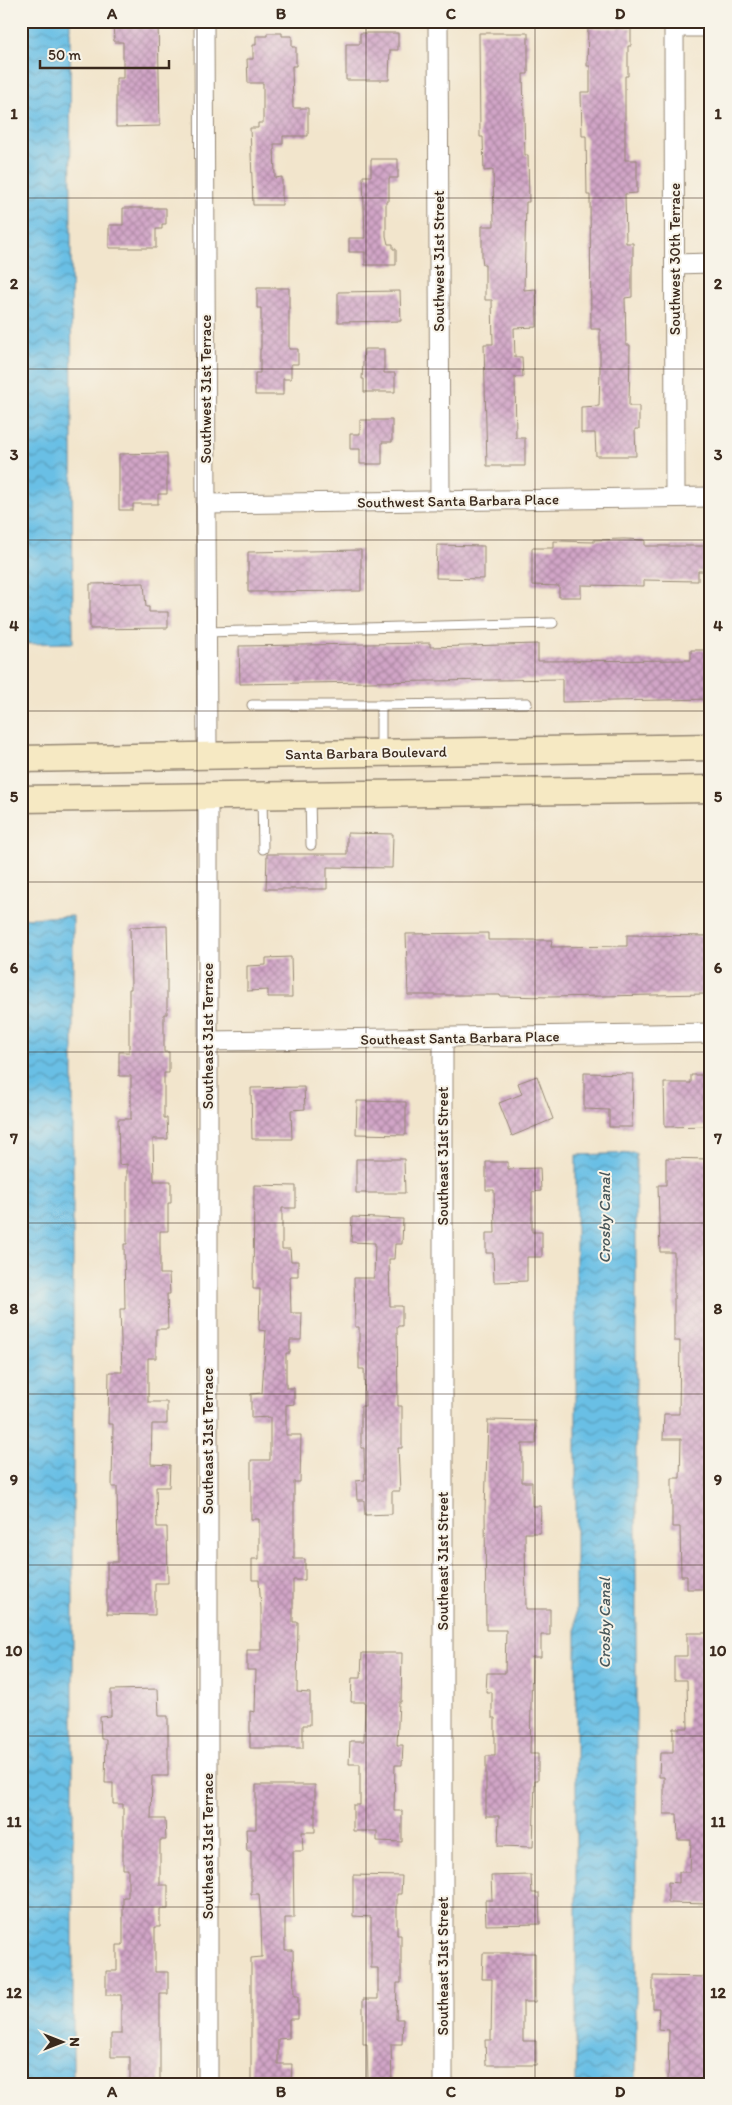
<svg xmlns="http://www.w3.org/2000/svg" width="732" height="2105" viewBox="0 0 732 2105" font-family="Itim,sans-serif">
  <style>
    .water { fill: url(#water-waves); stroke: #527482 }
    .building { fill: url(#building-cross-hatch) }
    .lines { fill: none; stroke-linecap: round; stroke-linejoin: round }
    .lane-casing { stroke: #968875; stroke-width: 11 }
    .street-casing { stroke: #968875; stroke-width: 21 }
    .secondary-casing { stroke: #968875; stroke-width: 29 }
    .lane { stroke: #fff; stroke-width: 9 }
    .street { stroke: #fff; stroke-width: 19 }
    .secondary { stroke: #f6e9c3; stroke-width: 26 }
    .grid { fill: none; stroke: #3b2a1e; stroke-width: 1; stroke-opacity: 0.55 }
    .labels { text-anchor: middle; dominant-baseline: central; stroke-width: 4; stroke-linejoin: round; paint-order: stroke }
    .street-label { font-size: 15px; fill: #3b2a1e; stroke: #f7f3e8 }
    .water-label { font-size: 16px; font-style: italic; fill: #49575a; stroke: #f7f3e8 }
    .neatline { fill: none; stroke: #3b2a1e; stroke-width: 2 }
    .grid-label { font-size: 16px; text-anchor: middle; font-weight: bold; fill: #3b2a1e }
  </style>
  <defs>
    <pattern id="water-waves" width="16" height="10" patternUnits="userSpaceOnUse" patternTransform="scale(1.25)"><rect width="16" height="10" fill="#69bfe5"/><path d="M0 5q4-4 8 0t8 0" fill="none" stroke="#589bb9"/></pattern>
    <pattern id="building-cross-hatch" width="8" height="8" patternUnits="userSpaceOnUse" patternTransform="scale(1.25)"><rect width="8" height="8" fill="#d1a5c7"/><path d="M0 0l8 8M0 8l8-8" fill="none" stroke="#ab87a1"/></pattern>
  </defs>
  <rect width="100%" height="100%" fill="#f7f3e8"/>
  <filter id="ink" filterUnits="userSpaceOnUse"><feTurbulence type="fractalNoise" baseFrequency=".02" numOctaves="2"/><feDisplacementMap in="SourceGraphic" scale="10" xChannelSelector="R" yChannelSelector="G"/><feConvolveMatrix kernelMatrix="1 2 1 2 8 2 1 2 1" color-interpolation-filters="sRGB"/></filter>
  <filter id="wash" filterUnits="userSpaceOnUse"><feTurbulence type="fractalNoise" baseFrequency=".0096" numOctaves="4" result="noise"/><feDisplacementMap in="SourceGraphic" scale="20" xChannelSelector="R" yChannelSelector="G"/><feGaussianBlur stdDeviation="1.12" result="paint"/><feColorMatrix in="noise" values="0 0 0 0 0 0 0 0 0 0 0 0 0 0 0 0 0 1.4 0 .05"/><feComposite in="paint" operator="in"/></filter>
  <g filter="url(#wash)">
    <rect width="100%" height="100%" fill="#f2e5cc"/>
    <g class="water">
      <path d="M21,21H70L73,643L21,644Z"/>
      <path d="M73,916V2084H21V918Z"/>
      <path d="M636,1153V2084H576V1155Z"/>
    </g>
    <g id="blocks">
      <g class="building">
        <path d="M113,21H158L160,126L116,127V78H123V42H114Z"/>
        <path d="M588,28H631V46H628V76H625V160H637V193L625,194L626,243H633V265H632V297L625,298L626,345H630L629,406H639V429H635L636,456H596L595,433H581V407L599,406L600,371V329H591L590,195H587L586,136H582L581,92H590V66H587Z"/>
        <path d="M267,33H282V36H292V47H296V66H292L293,108H308V136H283V144H274L275,178L282,177V205H253L250,128H258V123H263V83H248L247,59H253V45H256V36H267Z"/>
        <path d="M360,33H398V50H390L389,80H346V44H360Z"/>
        <path d="M479,33H528V74H523L525,155H528L529,202H526L524,290L536,289L537,327L514,328L515,357H522L523,377H515L516,438H525V466H487L484,344H493L492,300H485V265H483L482,257V226H494L493,170L484,171L483,137H480Z"/>
        <path d="M371,159H398V178H389V201H386V236L388,244H393V249H396V265H365V252H349V238H365L363,176H371Z"/>
        <path d="M123,208H166V224H162V229H156V248H109V225H123Z"/>
        <path d="M257,288H289V349H298V364H291V379H283V395H255V373H260V349H261V308H257Z"/>
        <path d="M400,291L401,321L338,322V292Z"/>
        <path d="M364,349H384V373H395V392H364V379H362Z"/>
        <path d="M360,420H392V442H382V464H360V449H350V434H360Z"/>
        <path d="M167,453V494H158V504H133V510H119V454Z"/>
        <path d="M624,539L645,540V546H706V571H698V581L644,580V586L581,585V597H559V586L532,585V548H554V541L594,542V540Z"/>
        <path d="M437,545L484,546V579L436,578Z"/>
        <path d="M361,550V591L248,592V552Z"/>
        <path d="M144,583L146,607H149V612H168V628L90,629V584Z"/>
        <path d="M430,643V647L538,644V661L691,660V650H709V661H711V699L562,702V679L240,684L239,646Z"/>
        <path d="M347,833L393,834L392,868L327,867V889H266L267,854H347Z"/>
        <path d="M167,926L168,969H167V1014H164V1052H169V1073H164V1118H167L168,1139H153L154,1181H171V1203H168V1231H160V1274H169L170,1294H167L168,1329H156V1358H148V1402H167V1424H152L151,1464L170,1465L169,1487H156L157,1527H167L168,1583H155V1615L107,1614V1562H118L117,1487H112L113,1424H108L109,1372H122L120,1309H125L124,1244H127V1164L119,1165L118,1119H131V1076H119V1052H129V989H131L130,927Z"/>
        <path d="M488,933V940H552L551,947L627,946V935L711,936V983H705V994L551,997L500,996V995H408L406,934Z"/>
        <path d="M291,957L292,997H268V990L247,991V966L266,965V958Z"/>
        <path d="M584,1073L633,1074L632,1127H609V1110L584,1109Z"/>
        <path d="M691,1075H711V1126L665,1127L664,1083H691Z"/>
        <path d="M537,1076L553,1119L512,1136L499,1103L522,1094L518,1083Z"/>
        <path d="M304,1087L305,1109L291,1110L292,1139H252L251,1088Z"/>
        <path d="M357,1101L406,1102V1135L356,1134Z"/>
        <path d="M666,1158L708,1159L707,1187H711V1247H708V1289H711V1466H706L705,1508H711V1589H687V1576H681L680,1527H672V1478H680L681,1439H663L664,1414H679L680,1341H674V1252H660L658,1185H666Z"/>
        <path d="M356,1159H404L405,1193H356Z"/>
        <path d="M486,1162H508V1169L540,1168L541,1191L532,1192V1232H542V1257H527V1281L494,1282L493,1253H486V1233H495L494,1190H486Z"/>
        <path d="M254,1185L296,1186V1208H282V1249H290L291,1261H298V1276H290L291,1313H302L301,1340H290V1353H286V1388H294V1404L286,1405V1435H301L300,1482H294V1559H305V1580H293V1622H298L297,1692L310,1693V1725H303V1748H250V1711L255,1712L256,1670H247V1650H261V1608L259,1580H252V1559H259V1519H251V1460H270V1417L251,1418V1394L262,1393L266,1331L259,1330L260,1289H253Z"/>
        <path d="M352,1217L403,1219L402,1244H395L394,1259H389L390,1306H402V1326H397L398,1406H402V1448H398L400,1491H392V1514L365,1515L364,1500H357L356,1481L365,1480L364,1448H361V1406H365L364,1369H359V1327H355L354,1278H374L375,1243L351,1242Z"/>
        <path d="M488,1420L536,1421V1444H522V1482H532V1506H541L540,1533H525L526,1609H550V1635H541V1657H532L530,1754H538V1780H535L533,1847L498,1846L499,1816H486V1756H495V1718H492V1692H486L487,1673H505L506,1630H486L485,1509Z"/>
        <path d="M687,1633H711V1704H708L707,1753H711V1904L668,1903V1882L679,1883V1872H690L691,1840H678L677,1814H664V1777H659L660,1753H673V1728H688L687,1680H674V1656H687Z"/>
        <path d="M362,1653H402L401,1702H399L397,1745H403L402,1765H395L394,1811H402V1842L377,1841V1831H353V1805H360V1764H349L350,1741H364L365,1702H351L352,1678H361Z"/>
        <path d="M158,1689L159,1716H168V1776H152L151,1819H165L166,1840H160V1885H168V1909H160V1927H155V1972H168V1994H160V2084H130V2057H111V2034H121V1995H106V1971H117V1945H123V1897H128V1869H123V1804H113V1783H105L106,1739H101L100,1717L111,1716V1690Z"/>
        <path d="M256,1785H315V1832H302L303,1851H293L294,1918H285V1950H293L294,1996H298V2019H289V2038L278,2039V2064H292L291,2084H251V1958L262,1957L261,1919L259,1894H251V1851H247L246,1829H256Z"/>
        <path d="M353,1875L402,1876L401,1894H397V1935H401V1983H397L396,2019H403L402,2044H391L392,2084H368L367,2044H363V1999H378V1968H371V1917L353,1916Z"/>
        <path d="M531,1875L532,1893H539L540,1924L486,1925L485,1900H492L491,1876Z"/>
        <path d="M483,1953H535V2002H523V2041H536V2065H486L485,2040H491L492,1979H482Z"/>
        <path d="M653,1976L711,1977V2084H668L669,2030L658,2029L659,2008H653Z"/>
      </g>
    </g>
  </g>
  <g filter="url(#ink)">
    <use href="#blocks" fill-opacity="0" stroke="#968875" stroke-width="1"/>
    <g class="lines">
      <defs>
        <g id="lane">
          <path d="M206,632L553,623"/>
          <path d="M252,705H381"/>
          <path d="M381,750V705L527,703"/>
          <path d="M310,796L311,845"/>
          <path d="M262,797L263,849"/>
        </g>
        <g id="street">
          <path d="M204,21L207,756"/>
          <path d="M438,21L440,501"/>
          <path d="M674,21L675,497"/>
          <path d="M674,27H711"/>
          <path d="M675,264L711,263"/>
          <path d="M206,504L711,497"/>
          <path d="M208,797V2084"/>
          <path d="M208,1041L711,1033"/>
          <path d="M443,2084V1038"/>
        </g>
        <g id="secondary">
          <path d="M21,759L711,747"/>
          <path d="M21,799L711,789"/>
        </g>
      </defs>
      <use href="#lane" class="lane-casing"/>
      <use href="#street" class="street-casing"/>
      <use href="#secondary" class="secondary-casing"/>
      <use href="#lane" class="lane"/>
      <use href="#street" class="street"/>
      <use href="#secondary" class="secondary"/>
    </g>
  </g>
  <path class="grid" d="M197,21V2084M366,21V2084M535,21V2084M21,198H711M21,369H711M21,540H711M21,711H711M21,882H711M21,1052H711M21,1223H711M21,1394H711M21,1565H711M21,1736H711M21,1907H711"/>
  <g class="labels">
    <g class="street-label">
      <text transform="translate(675 259) rotate(-90)">Southwest 30th Terrace</text>
      <text transform="translate(439 261) rotate(-90)">Southwest 31st Street</text>
      <text transform="translate(206 389) rotate(-90)">Southwest 31st Terrace</text>
      <text transform="translate(458 501) rotate(-1)">Southwest Santa Barbara Place</text>
      <text transform="translate(366 753) rotate(-1)">Santa Barbara Boulevard</text>
      <text transform="translate(208 1036) rotate(-90)">Southeast 31st Terrace</text>
      <text transform="translate(460 1038) rotate(-1)">Southeast Santa Barbara Place</text>
      <text transform="translate(443 1156) rotate(-90)">Southeast 31st Street</text>
      <text transform="translate(208 1441) rotate(-90)">Southeast 31st Terrace</text>
      <text transform="translate(443 1561) rotate(-90)">Southeast 31st Street</text>
      <text transform="translate(208 1846) rotate(-90)">Southeast 31st Terrace</text>
      <text transform="translate(443 1966) rotate(-90)">Southeast 31st Street</text>
    </g>
    <g class="water-label">
      <text transform="translate(604 1218) rotate(-90)">Crosby Canal</text>
      <text transform="translate(604 1623) rotate(-90)">Crosby Canal</text>
    </g>
  </g>
  <rect width="732" height="2105" fill="none" stroke="#f7f3e8" stroke-width="55"/>
  <g transform="translate(62 2042) rotate(90)" stroke="#f7f3e8" stroke-width="4" paint-order="stroke">
  <path d="M0-4L9 19L0 12L-9 19Z" fill="#3b2a1e"/>
  <text y="-8" font-size="14" font-weight="bold" text-anchor="middle" fill="#3b2a1e">N</text>
  </g>
  <path d="M40 60v8h129v-8" fill="none" stroke="#3b2a1e" stroke-width="2.5"/>
  <text x="48" y="60" font-size="15" fill="#3b2a1e" stroke="#f7f3e8" stroke-width="4" paint-order="stroke">50 m</text>
  <rect x="28" y="28" width="676" height="2050" class="neatline"/>
  <g class="grid-label">
    <text x="112" y="19">A</text>
    <text x="281" y="19">B</text>
    <text x="451" y="19">C</text>
    <text x="620" y="19">D</text>
    <text x="14" y="119">1</text>
    <text x="718" y="119">1</text>
    <text x="14" y="289">2</text>
    <text x="718" y="289">2</text>
    <text x="14" y="460">3</text>
    <text x="718" y="460">3</text>
    <text x="14" y="631">4</text>
    <text x="718" y="631">4</text>
    <text x="14" y="802">5</text>
    <text x="718" y="802">5</text>
    <text x="14" y="973">6</text>
    <text x="718" y="973">6</text>
    <text x="14" y="1144">7</text>
    <text x="718" y="1144">7</text>
    <text x="14" y="1314">8</text>
    <text x="718" y="1314">8</text>
    <text x="14" y="1485">9</text>
    <text x="718" y="1485">9</text>
    <text x="14" y="1656">10</text>
    <text x="718" y="1656">10</text>
    <text x="14" y="1827">11</text>
    <text x="718" y="1827">11</text>
    <text x="14" y="1998">12</text>
    <text x="718" y="1998">12</text>
    <text x="112" y="2097">A</text>
    <text x="281" y="2097">B</text>
    <text x="451" y="2097">C</text>
    <text x="620" y="2097">D</text>
  </g>
</svg>
